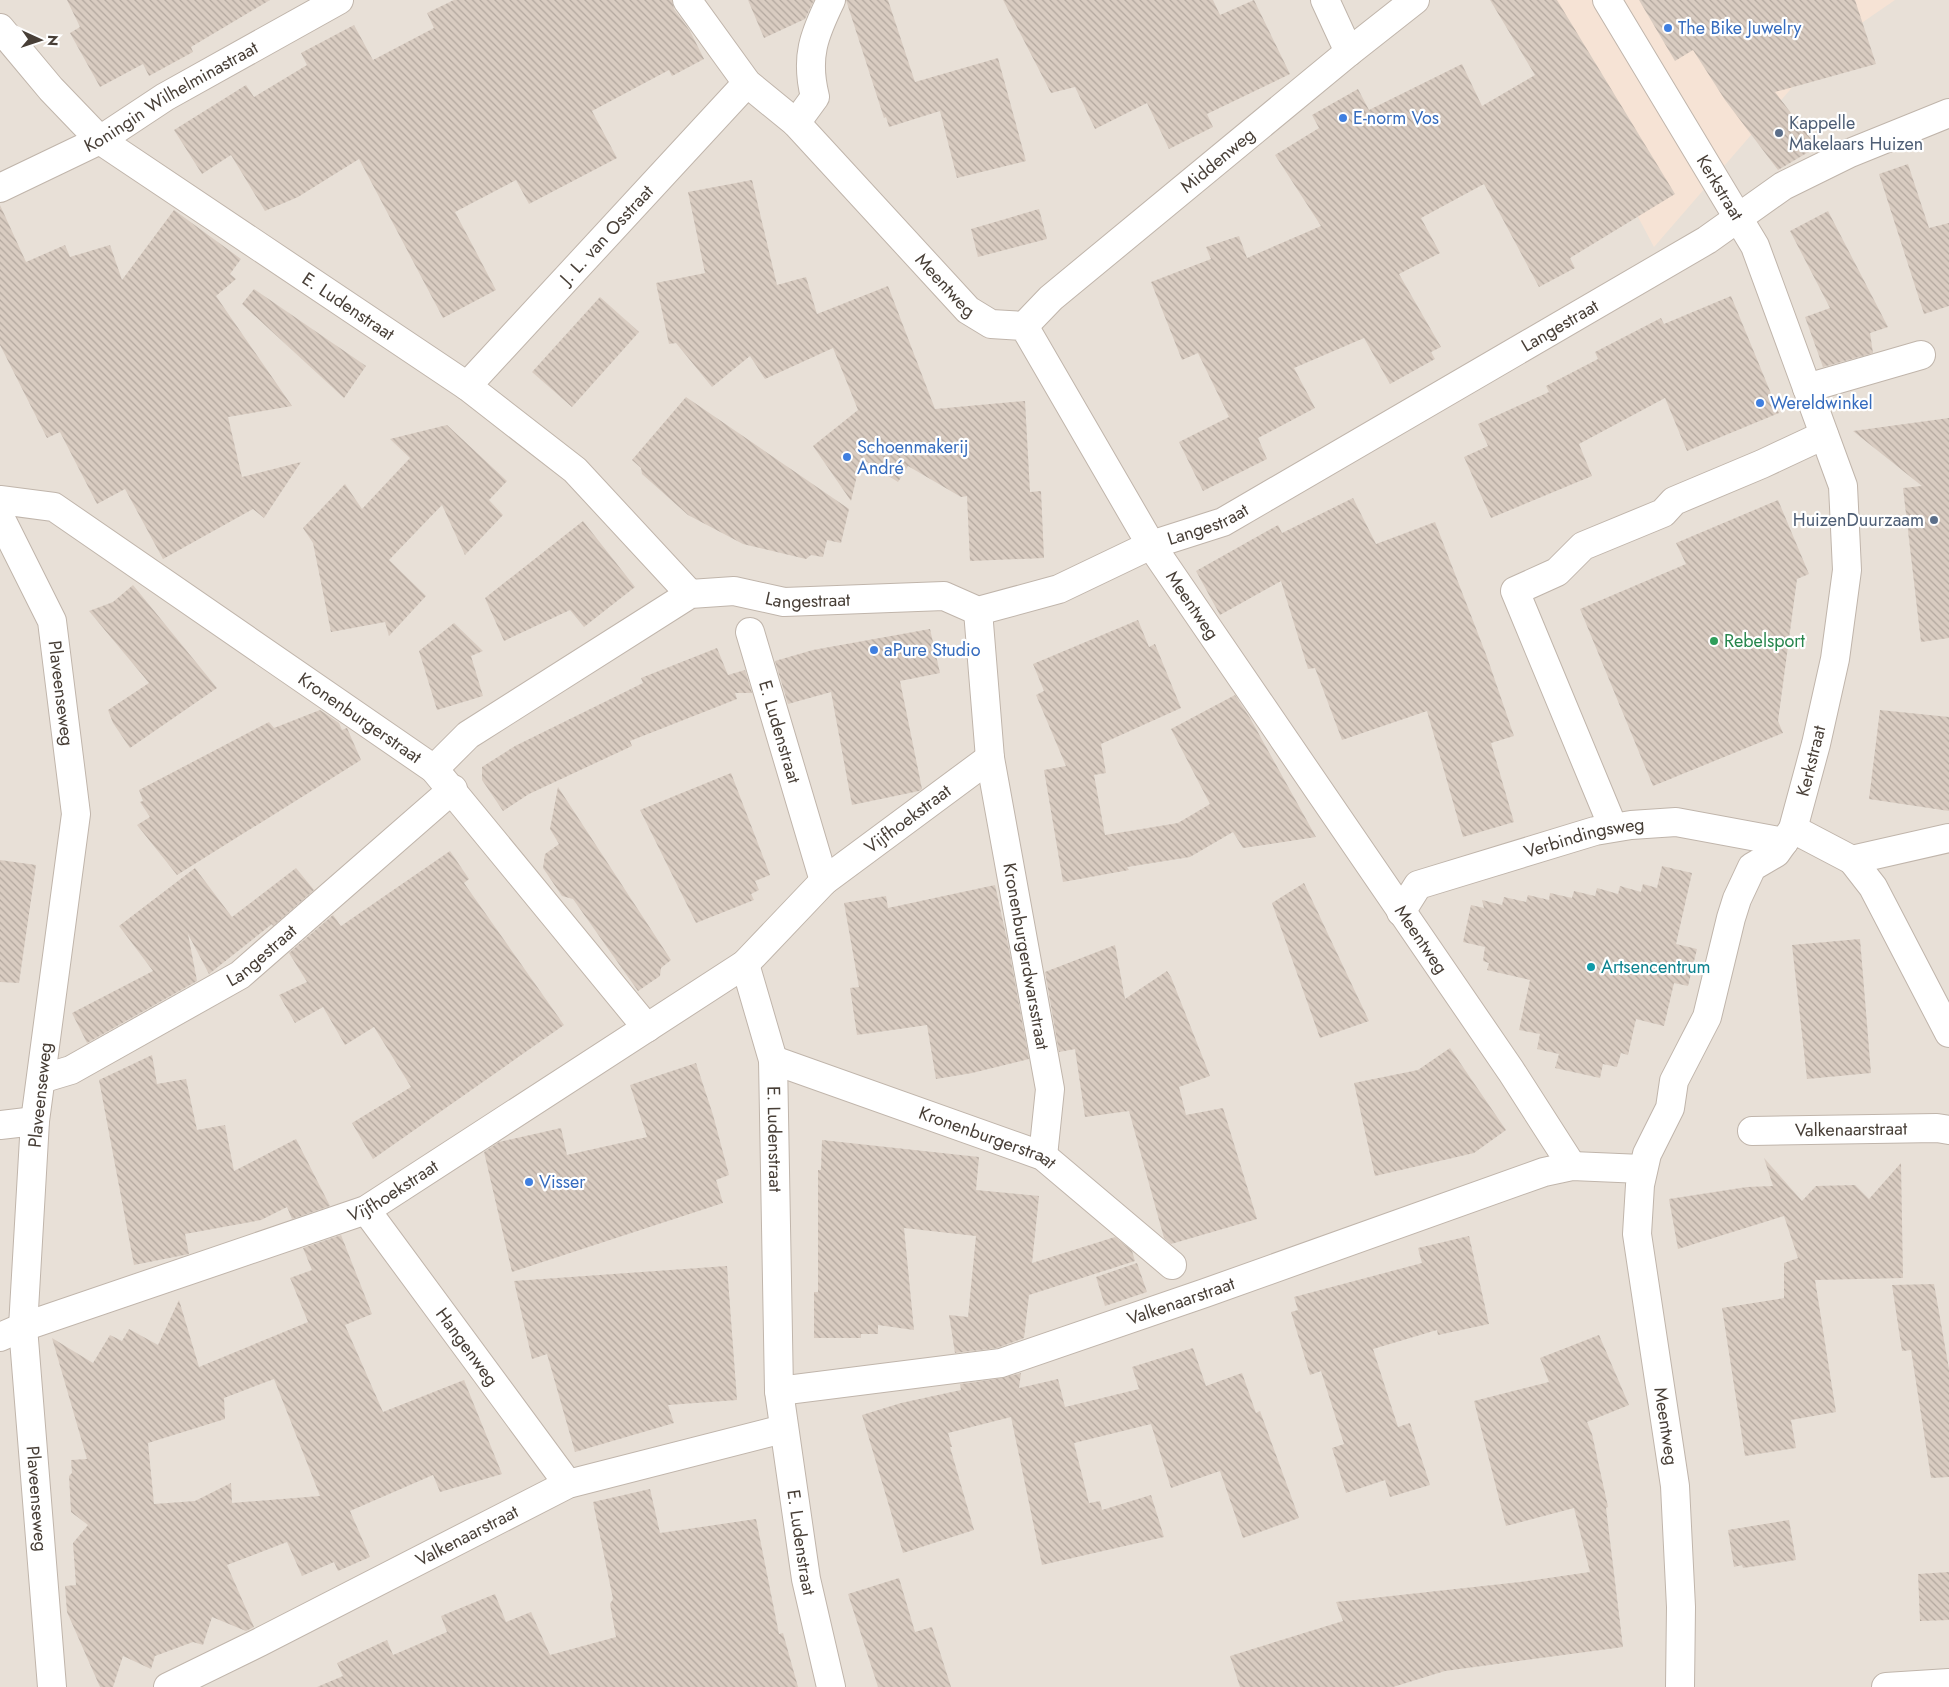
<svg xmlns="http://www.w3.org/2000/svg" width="1949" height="1687" viewBox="0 0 1949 1687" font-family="Jost,sans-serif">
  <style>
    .residential { fill: #e8e0d7 }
    .commercial { fill: #f6e3d5 }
    .building { fill: url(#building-back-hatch); fill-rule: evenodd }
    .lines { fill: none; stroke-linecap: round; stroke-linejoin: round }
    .minor-casing { stroke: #c0b5ab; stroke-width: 30 }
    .minor { stroke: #fff; stroke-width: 28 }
    .shop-dot { fill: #3f7fe0; stroke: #fff; stroke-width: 2 }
    .service-dot { fill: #5c6f8a; stroke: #fff; stroke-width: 2 }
    .leisure-dot { fill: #2e9e5b; stroke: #fff; stroke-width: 2 }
    .culture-dot { fill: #0f9aa8; stroke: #fff; stroke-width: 2 }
    .labels { text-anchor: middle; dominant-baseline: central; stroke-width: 4.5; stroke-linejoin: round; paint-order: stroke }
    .shop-label { font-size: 18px; fill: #366cbe; stroke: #fff; text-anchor: start }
    .street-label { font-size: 18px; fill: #483f37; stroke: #fff }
    .service-label { font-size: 18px; fill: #4e5e75; stroke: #fff; text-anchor: start }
    .leisure-label { font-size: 18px; fill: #27864d; stroke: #fff; text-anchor: start }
    .culture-label { font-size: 18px; fill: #0d838f; stroke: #fff; text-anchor: start }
  </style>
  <defs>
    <pattern id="building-back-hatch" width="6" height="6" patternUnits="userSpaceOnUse" patternTransform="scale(1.25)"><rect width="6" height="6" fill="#d9ccc1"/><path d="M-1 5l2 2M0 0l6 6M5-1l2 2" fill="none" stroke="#b2a79e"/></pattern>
  </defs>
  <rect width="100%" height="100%" fill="#f4efe9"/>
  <rect class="residential" x="0" y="0" width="1949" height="1687"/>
  <path class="commercial" d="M1523,0H1895L1828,46L1654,247Z"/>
  <g class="building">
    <path d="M67,0H270L191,47L193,52L149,76L143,64L100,87L70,33L80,27Z"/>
    <path d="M454,0H672L674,9L690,31L704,59L672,76L669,70L592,111L617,158L529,204L516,180L455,212L496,290L443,318L359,159L298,197L265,211L231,155L202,174L174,130L246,85L254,97L307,65L301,53L354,25L373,60L434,28L427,13Z"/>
    <path d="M748,0H814L805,19L764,38Z"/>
    <path d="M846,0H888L915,82L998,58L1026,161L957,178L940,111L889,127L886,117L884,118Z"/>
    <path d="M1003,0H1213L1220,15L1254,0L1290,74L1207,114L1213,127L1169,149L1147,103L1095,129L1075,87L1051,93Z"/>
    <path d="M1490,0H1557L1675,194L1570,258L1575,268L1539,287L1484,184L1421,218L1440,253L1399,274L1441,347L1431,352L1435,359L1390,384L1364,338L1294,368L1315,408L1258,438L1267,459L1203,491L1179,442L1229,417L1198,353L1182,360L1151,282L1211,259L1206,247L1239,236L1247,258L1321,226L1275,155L1319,128L1312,115L1358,89L1369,110L1462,64L1482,106L1535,75Z"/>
    <path d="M1639,0H1855L1876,64L1775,92L1817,147L1778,170L1725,100L1693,50L1675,61Z"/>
    <path d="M1908,164L1929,228L1949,223V306L1924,314L1879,174Z"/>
    <path d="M752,180L777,285L806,277L817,314L888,286L935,409L1025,401L1030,492L1041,491L1044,558L970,561L967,496L961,497L908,466L898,482L861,458L851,501L813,446L858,410L833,348L765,379L750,356L712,387L676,343L669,344L656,283L705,273L688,192Z"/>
    <path d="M0,205L26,262L65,245L70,257L110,245L122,280L174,210L241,259L230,274L236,279L216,296L292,406L228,417L242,477L301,462L264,518L253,509L163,559L125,489L97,504L60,432L47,438L0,345Z"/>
    <path d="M1039,209L1047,239L978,257L971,229Z"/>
    <path d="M1828,211L1888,327L1870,333L1873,353L1823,367L1805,317L1830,308L1790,231Z"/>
    <path d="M254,289L366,366L344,398L242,304Z"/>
    <path d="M1731,296L1779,413L1687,451L1665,398L1579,444L1592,476L1491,518L1464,457L1488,446L1478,424L1549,392L1546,386L1598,359L1595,352L1661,318L1664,324Z"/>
    <path d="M600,297L639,332L572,407L532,372Z"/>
    <path d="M686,397L849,509L841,543L827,540L823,557L811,555L806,559L743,544L688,515L642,474L641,468L632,460Z"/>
    <path d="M1949,418V638L1921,642L1903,488L1922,486L1853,431Z"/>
    <path d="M447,425L507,481L489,500L503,515L465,555L442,505L389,560L426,596L389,636L385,622L331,632L313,543L303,528L345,484L362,509L410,458L390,439Z"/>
    <path d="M1353,498L1376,544L1435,522L1487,657L1514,736L1491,743L1514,822L1463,837L1427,711L1342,740L1315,668L1308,669L1281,581L1220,615L1196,571L1278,525L1282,533Z"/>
    <path d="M1778,500L1809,574L1797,579L1778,721L1783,733L1653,786L1580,609L1686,564L1676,543Z"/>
    <path d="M583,521L635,587L584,627L570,610L504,641L485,598Z"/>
    <path d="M133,585L217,688L130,748L113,723L108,710L149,683L89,611L113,602Z"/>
    <path d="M1138,620L1149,647L1155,644L1181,708L1101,744L1106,773L1094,775L1105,835L1178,823L1210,804L1171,729L1235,695L1250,718L1316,837L1243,848L1233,832L1190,857L1127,867L1129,870L1063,882L1044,770L1066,766L1036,695L1044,691L1033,664Z"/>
    <path d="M454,623L483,651L471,656L483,696L437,710L419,651Z"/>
    <path d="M930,629L940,673L900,681L922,789L919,791L852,805L831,692L788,704L775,661L813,650Z"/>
    <path d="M717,648L728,675L745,670L752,693H735L737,699L630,741L632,746L529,794L503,811L482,780V767L515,746L643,683L641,678Z"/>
    <path d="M320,710L339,723L342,730L347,728L361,760L177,875L137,825L150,817L140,802L143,801L139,790L269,722L274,728Z"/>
    <path d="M1880,710L1949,717V811L1869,799Z"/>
    <path d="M731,773L770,875L755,881L759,890L751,894L754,900L696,923L640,810Z"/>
    <path d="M558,787L671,960L661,968L660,976L638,991L573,899L562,896L543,868L545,854L559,844L550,829Z"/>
    <path d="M450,851L469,879L464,883L564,1025L373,1159L352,1123L411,1087L374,1027L345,1045L323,1007L295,1023L279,995L307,982L289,953L333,915L341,926Z"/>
    <path d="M0,860L36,865L19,983L0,982Z"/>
    <path d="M1662,866L1692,873L1676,944L1697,949L1688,986L1674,983L1664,1026L1636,1019L1628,1055L1621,1053L1617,1067L1603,1064L1600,1078L1555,1068L1559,1054L1537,1049L1540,1034L1519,1030L1530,980L1487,970L1489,963L1483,961L1485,947L1463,942L1471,905L1484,908L1482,900L1502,905L1504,897L1526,902L1528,895L1549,900L1550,893L1572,898L1574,891L1595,896L1597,888L1618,894L1620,886L1641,892L1643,884L1657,888Z"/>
    <path d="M195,868L232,917L296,868L314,890L273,926L272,924L209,974L188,934L197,981L87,1043L72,1013L153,971L119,926Z"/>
    <path d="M1304,883L1369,1021L1320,1038L1272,903Z"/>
    <path d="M995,885L1008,944L1029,1059L972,1073L936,1079L927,1025L857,1035L850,988L859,987L844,903L886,896L888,908Z"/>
    <path d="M1860,939L1871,1073L1807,1079L1792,945Z"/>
    <path d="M1115,945L1125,999L1167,971L1171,977L1210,1076L1179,1087L1186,1115L1223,1108L1257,1219L1171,1244L1164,1238L1129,1111L1085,1117L1075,1049L1059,1052L1045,972Z"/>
    <path d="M1450,1048L1506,1130L1474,1153L1375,1176L1354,1083L1418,1070Z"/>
    <path d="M152,1055L157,1084L186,1079L197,1130L225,1125L234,1171L296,1139L330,1206L292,1219L287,1207L261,1220L185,1234L189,1254L134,1265L99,1080Z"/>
    <path d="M696,1063L713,1115L729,1175L716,1180L723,1203L512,1272L484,1152L499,1142L561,1128L567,1155L647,1137L630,1085Z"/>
    <path d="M822,1140L979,1157L976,1190L1039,1196L1032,1263L1115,1237L1132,1251L1135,1261L1029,1295L1024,1338L997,1348L955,1353L949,1315L968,1317L976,1236L904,1228L914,1330L878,1325V1334H861V1338H814V1292H818V1170H821Z"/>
    <path d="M1764,1158L1802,1201L1816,1186L1855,1185L1869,1199L1901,1163L1903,1278L1815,1280L1836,1412L1791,1420L1796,1448L1745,1456L1722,1308L1784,1298V1263L1798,1258L1784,1216L1678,1249L1669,1199L1747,1187L1773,1186Z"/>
    <path d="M341,1235L372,1314L345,1325L383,1412L464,1380L502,1474L440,1492L433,1475L350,1511L370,1557L338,1571L334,1562L302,1576L287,1542L227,1565L254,1627L246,1631L212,1617L203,1645L193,1642L155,1656L151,1669L123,1656L113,1687H100L67,1612L65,1586L76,1585L73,1543L88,1525L71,1512L69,1476L72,1473L71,1460L87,1459L52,1338L93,1363L110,1335L122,1341L129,1329L158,1345L179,1300L199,1367L308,1322L290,1278L312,1270L303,1248ZM274,1379L320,1496L232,1503L231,1483L195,1501L154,1504L148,1443L225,1419L224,1398Z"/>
    <path d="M1469,1236L1489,1324L1438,1335L1437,1330L1373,1349L1398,1427L1410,1423L1430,1485L1390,1497L1385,1480L1346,1493L1332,1448L1344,1444L1321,1371L1310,1375L1291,1312L1298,1310L1294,1297L1422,1263L1418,1248Z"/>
    <path d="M1137,1263L1147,1292L1105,1306L1096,1277Z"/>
    <path d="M727,1266L737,1400L668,1405L674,1423L575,1452L547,1354L532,1359L514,1281Z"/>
    <path d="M1934,1284L1949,1369V1477L1931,1478L1911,1350L1902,1351L1892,1285Z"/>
    <path d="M1599,1335L1629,1405L1587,1422L1592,1434L1608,1507L1606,1508L1623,1647L1445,1671L1393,1687H1240L1230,1656L1343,1621L1336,1602L1520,1582L1590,1572L1574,1508L1506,1526L1474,1401L1549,1382L1540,1358Z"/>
    <path d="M1193,1348L1206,1386L1242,1373L1256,1413L1260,1411L1299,1518L1243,1538L1220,1471L1171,1488L1151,1424L1074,1443L1089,1503L1100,1501L1102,1510L1151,1495L1164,1537L1042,1565L1011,1417L948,1433L952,1447H950L974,1530L903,1553L862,1415L901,1403L961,1390L960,1384L1003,1378L1021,1373L1019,1388L1058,1379L1065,1407L1139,1389L1132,1367Z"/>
    <path d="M650,1489L660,1533L756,1519L779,1634L783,1633L798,1687H317L343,1676L337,1663L387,1640L393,1655L447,1632L441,1616L495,1594L506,1622L531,1612L550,1655L616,1637L610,1604L613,1599L593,1502Z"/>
    <path d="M1789,1520L1796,1560L1743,1568L1742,1565L1734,1567L1728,1530Z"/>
    <path d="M1949,1572V1620L1920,1621L1918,1574Z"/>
    <path d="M899,1578L915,1632L932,1627L951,1687H878L848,1594Z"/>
  </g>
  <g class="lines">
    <defs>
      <g id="minor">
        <path id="s1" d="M687,0L747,83L796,123L968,310L991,324L1024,326L1151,545L1511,1071L1572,1166"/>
        <path d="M1325,0L1349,52"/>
        <path id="s2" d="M1607,0L1755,246L1843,486L1847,570L1835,659L1816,744L1793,829L1776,853L1752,867L1737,899L1731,918L1707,1017L1674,1081L1670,1108L1647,1154L1640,1185L1637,1234L1675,1486L1681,1607L1680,1687"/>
        <path id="s3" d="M0,28L51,89L100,140L467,386L575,470L690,594"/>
        <path d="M796,123L815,97C805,57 814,35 831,0"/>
        <path id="s4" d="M0,188L100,140L165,97L339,0"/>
        <path id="s5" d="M1024,326L1051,298L1349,52L1415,0"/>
        <path id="s6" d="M467,386L747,83"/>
        <path d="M1807,388L1921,355"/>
        <path id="s7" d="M0,500L54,507L434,769L647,1028"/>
        <path id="s8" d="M0,517L52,621L76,814L35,1121L23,1327L52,1687"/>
        <path id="s9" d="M978,611L990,758L1050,1089L1043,1156"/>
        <path id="s10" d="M750,632L824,881"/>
        <path id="s11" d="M434,769L468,735L690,594L734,591L784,602L944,596L978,611L1059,589L1151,545L1223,522L1707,240L1783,186L1850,153L1949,113"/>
        <path d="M1613,827L1515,591L1557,572L1583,546L1663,513L1674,501L1762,464L1824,435"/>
        <path d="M1793,829L1852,860L1949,838"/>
        <path d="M1852,860L1873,887L1949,1033"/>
        <path id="s12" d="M1401,912L1418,885L1595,831L1631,825L1676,822L1784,842"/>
        <path id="s13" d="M745,964L773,1060L779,1391L806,1579L831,1687"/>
        <path id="s14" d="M773,1060L1043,1156L1172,1265"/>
        <path id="s15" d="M41,1079L71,1070L240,975L453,789"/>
        <path d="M0,1125L35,1121"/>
        <path id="s16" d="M1752,1131L1937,1128L1949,1130"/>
        <path id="s17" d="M366,1210L568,1484"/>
        <path id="s18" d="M0,1337L23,1327L366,1210L745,964L824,881L990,758"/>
        <path id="s19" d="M779,1391L1001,1363L1205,1293L1544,1172L1572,1166L1642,1169"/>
        <path id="s20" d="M168,1687L260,1642L568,1484L783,1429"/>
        <path d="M1886,1687L1949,1683"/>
      </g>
    </defs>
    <use href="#minor" class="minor-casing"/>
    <use href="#minor" class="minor"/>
  </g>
  <g class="shop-dot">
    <circle cx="1668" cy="28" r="5"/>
    <circle cx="1343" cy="118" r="5"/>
    <circle cx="1760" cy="403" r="5"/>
    <circle cx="847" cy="457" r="5"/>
    <circle cx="874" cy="650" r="5"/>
    <circle cx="529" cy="1182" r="5"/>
  </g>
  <g class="service-dot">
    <circle cx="1779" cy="133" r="5"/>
    <circle cx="1934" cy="520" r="5"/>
  </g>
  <circle class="leisure-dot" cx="1714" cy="641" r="5"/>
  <circle class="culture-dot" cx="1591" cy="967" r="5"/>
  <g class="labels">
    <g class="shop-label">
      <text x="1678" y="28">The Bike Juwelry</text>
      <text x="1353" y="118">E-norm Vos</text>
      <text x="1770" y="403">Wereldwinkel</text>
      <text x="857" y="447">Schoenmakerij<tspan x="857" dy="21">André</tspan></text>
      <text x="884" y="650">aPure Studio</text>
      <text x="539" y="1182">Visser</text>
    </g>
    <g class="street-label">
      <text stroke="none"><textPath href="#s4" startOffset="194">Koningin Wilhelminastraat</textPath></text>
      <text stroke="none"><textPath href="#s5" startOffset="255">Middenweg</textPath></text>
      <text stroke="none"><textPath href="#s2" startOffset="219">Kerkstraat</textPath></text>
      <text stroke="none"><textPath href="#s6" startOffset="206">J. L. van Osstraat</textPath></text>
      <text stroke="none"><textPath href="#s1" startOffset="386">Meentweg</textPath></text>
      <text stroke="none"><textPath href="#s3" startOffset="449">E. Ludenstraat</textPath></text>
      <text stroke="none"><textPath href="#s11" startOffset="1255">Langestraat</textPath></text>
      <text stroke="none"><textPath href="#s11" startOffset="850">Langestraat</textPath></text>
      <text stroke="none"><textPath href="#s11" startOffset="430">Langestraat</textPath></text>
      <text stroke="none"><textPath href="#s1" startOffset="806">Meentweg</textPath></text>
      <text stroke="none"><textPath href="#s8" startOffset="189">Plaveenseweg</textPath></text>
      <text stroke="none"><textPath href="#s7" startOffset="426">Kronenburgerstraat</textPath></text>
      <text stroke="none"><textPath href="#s10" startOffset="104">E. Ludenstraat</textPath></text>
      <text transform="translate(1811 761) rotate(-76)">Kerkstraat</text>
      <text stroke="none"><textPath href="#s18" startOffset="1058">Vijfhoekstraat</textPath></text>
      <text stroke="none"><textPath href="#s12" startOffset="205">Verbindingsweg</textPath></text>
      <text stroke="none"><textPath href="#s1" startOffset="1211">Meentweg</textPath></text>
      <text stroke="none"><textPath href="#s15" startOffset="254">Langestraat</textPath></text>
      <text stroke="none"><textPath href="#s9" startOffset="349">Kronenburgerdwarsstraat</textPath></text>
      <text transform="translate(40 1095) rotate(-84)">Plaveenseweg</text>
      <text stroke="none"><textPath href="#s16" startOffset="99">Valkenaarstraat</textPath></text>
      <text stroke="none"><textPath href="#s13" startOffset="179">E. Ludenstraat</textPath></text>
      <text stroke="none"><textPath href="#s14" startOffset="228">Kronenburgerstraat</textPath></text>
      <text stroke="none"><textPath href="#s18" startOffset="420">Vijfhoekstraat</textPath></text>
      <text stroke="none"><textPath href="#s19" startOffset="414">Valkenaarstraat</textPath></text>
      <text stroke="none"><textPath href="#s17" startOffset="170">Hangenweg</textPath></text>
      <text stroke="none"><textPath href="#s2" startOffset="1532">Meentweg</textPath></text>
      <text stroke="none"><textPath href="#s8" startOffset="999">Plaveenseweg</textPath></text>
      <text stroke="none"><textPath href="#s20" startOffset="335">Valkenaarstraat</textPath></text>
      <text stroke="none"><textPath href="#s13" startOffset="584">E. Ludenstraat</textPath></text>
    </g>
    <g class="service-label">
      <text x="1789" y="123">Kappelle<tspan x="1789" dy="21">Makelaars Huizen</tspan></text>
      <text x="1924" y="520" text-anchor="end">HuizenDuurzaam</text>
    </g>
    <g class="leisure-label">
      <text x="1724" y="641">Rebelsport</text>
    </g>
    <g class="culture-label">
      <text x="1601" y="967">Artsencentrum</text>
    </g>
  </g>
  <g transform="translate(40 40) rotate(93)" stroke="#ffffff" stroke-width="4" paint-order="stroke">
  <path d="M0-4L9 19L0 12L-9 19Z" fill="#483f37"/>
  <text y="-8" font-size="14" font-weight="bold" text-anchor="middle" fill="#483f37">N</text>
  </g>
</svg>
